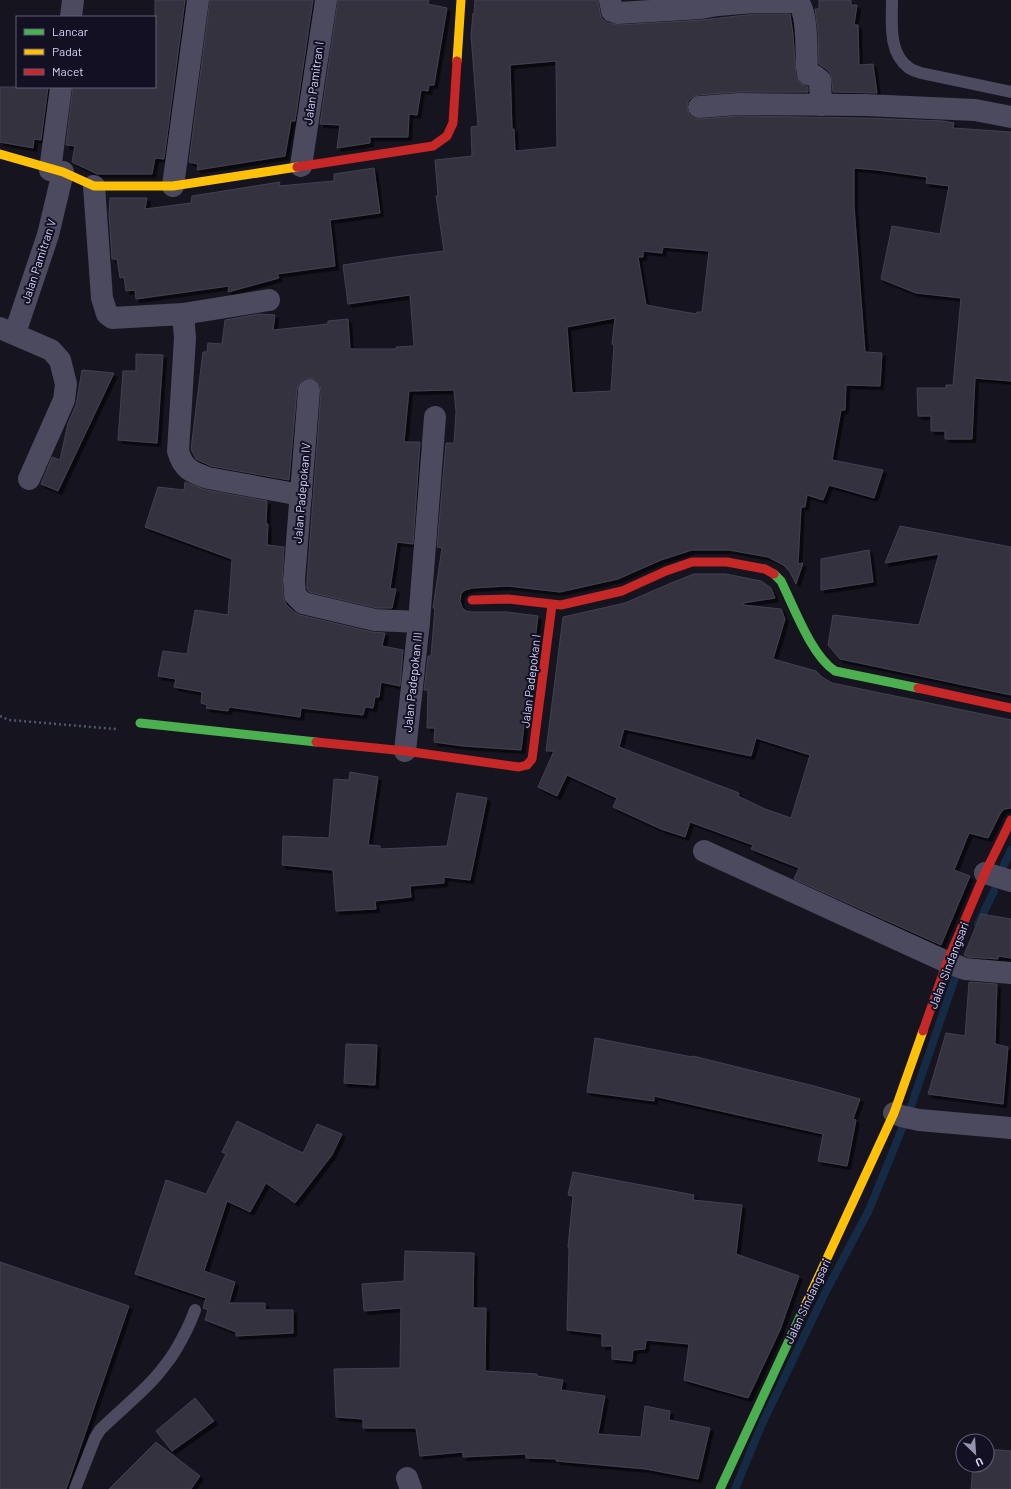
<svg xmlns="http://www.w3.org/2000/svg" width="1011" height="1489" viewBox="0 0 1011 1489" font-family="Barlow,sans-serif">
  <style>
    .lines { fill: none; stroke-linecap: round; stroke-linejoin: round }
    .stream { stroke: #152a44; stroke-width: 8 }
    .building { fill: #343240; stroke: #434051; fill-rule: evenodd; filter: url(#shadow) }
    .path { stroke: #4c5a65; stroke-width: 2.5; stroke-dasharray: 2 3; stroke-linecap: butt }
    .lane { stroke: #4b4a5e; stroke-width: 12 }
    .street { stroke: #4b4a5e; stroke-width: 22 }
    .fast { stroke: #4caf50; stroke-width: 9 }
    .slow { stroke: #ffc107; stroke-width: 9 }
    .jam { stroke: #c62828; stroke-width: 9 }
    .labels { text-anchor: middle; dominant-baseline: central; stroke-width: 4; stroke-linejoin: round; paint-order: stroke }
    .street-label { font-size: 12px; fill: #d8d6fb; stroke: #121022 }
  </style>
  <defs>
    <filter id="shadow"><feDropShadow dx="3.5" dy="3.5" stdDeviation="0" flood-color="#0009"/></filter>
  </defs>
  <rect width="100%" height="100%" fill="#16141e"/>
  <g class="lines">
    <g class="stream">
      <path d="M1004,865L1011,850"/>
      <path d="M978,924L994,891"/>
      <path d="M735,1489L762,1424L826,1291L869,1210L910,1109L955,978"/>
    </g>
  </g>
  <g class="building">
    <path d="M155,0H185L164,159L155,158L152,174H97L72,162L75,146L66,145L73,87H155Z"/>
    <path d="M210,0H313L295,121H291L285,156L197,170L198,164L189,162Z"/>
    <path d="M338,0H429L428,4L447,8L434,85H429L428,91L421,90L417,115L409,114L408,137H370V143L337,148L340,125L320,124Z"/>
    <path d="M475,0H598L600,13L602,19L608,23L618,25L702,20L755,14H790L793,34L796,76L799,82L808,87V92H738L698,95L692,97L688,101L687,108L689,114L694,118L700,119L738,116L865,118L943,121L954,123L953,128L1011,132V381L975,378L972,439H945V431H931V416H918L917,388H946V385H953L961,298L916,293L881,279L892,226L940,234L949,186L926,183L927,177L878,170L854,168V206L865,352L882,353L880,386L846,385L845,410H841L832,460L883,470L874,498L829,485L823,500L807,495L805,507H801L798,564L803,563L796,584L790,572L783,565L768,557L729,550H692L661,560L618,579L560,592L508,586L472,588L465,590L461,594L460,601L462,607L466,611L472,612H507L538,616L521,750L463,746L434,742L435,728H427L428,690H424L428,656H431L435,608H433L442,548L437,547L446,443H454L456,412L454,390L409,391L404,442H420L413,544L397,542L390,589H396L392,608H377L309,592L307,589V580L321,391L320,385L316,380L310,378L304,379L299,383L297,389L289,480L211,466L196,459L191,449L203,352H207L208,343L222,344L225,320L259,314L275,315L273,330L328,324V321L348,319L350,349H396V347L414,346L410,295L348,304L343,265L402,256L444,251L436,196H438L435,160L472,156L471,127L478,126L471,35L473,13L474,14ZM556,61L557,147L515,151L514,129H512L510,65ZM663,247L709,251L702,312H697L696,314L646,305L638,257H643V251L662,253ZM615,318L612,344L614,345L611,391L572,393L567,327Z"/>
    <path d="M819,0H851V5H857L854,25H858L859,65L873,64L877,93L833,92L831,75L828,70L819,64L818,31L815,9H819Z"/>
    <path d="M0,87H48L41,140L34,139L33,148L0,142Z"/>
    <path d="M374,168L380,213L330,220L335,266L277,274L279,278L228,292L229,286L136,299L135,290L126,291L124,277L120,278L117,259H112L109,214L110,198H147L145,209L191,203L192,196L280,182L279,186L334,181V174Z"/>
    <path d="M136,354L163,355L157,443L118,440L123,371H136Z"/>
    <path d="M82,370L114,373L58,491L41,484L52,457L60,460L68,423L76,405Z"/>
    <path d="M185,482L206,490L267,501L266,524H268L267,545L284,547L282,581L283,596L286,604L294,612L300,615L372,632L385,633L382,646L403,650L400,686L381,682L379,697H375L373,708L365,707L363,715L301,708L300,717L229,707L228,711L206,708L207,705L201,703L202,692L174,687L176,679L158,676L163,651L187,654L195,610L228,615L232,559L145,527L158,487L184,490Z"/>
    <path d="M900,526L1011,547V695L840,659L828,645L833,615L919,625L939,554L885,563Z"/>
    <path d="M869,550L873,582L821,590V559Z"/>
    <path d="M694,574H726L761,581L771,588L775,598L743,603V605L781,609L785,619L773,659L816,671L822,677L832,683L1011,720V808L1004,809L1000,814L988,838L969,833L954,870L970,876L941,945L794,879L799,868L751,849L753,845L690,822L685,837L661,829L613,807L617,798L567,775L557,796L538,787L554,751H546L563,617L625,603L671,583ZM624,729L751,756L756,738L810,755L791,818L765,809L738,796L739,793L619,747Z"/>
    <path d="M350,772L378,777L368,845L380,846V849L447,846L457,793L487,798L470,880L444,877V883L410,886L411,897L375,901L376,909L336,911L333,870L282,865L283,836L329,838L334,779L349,780Z"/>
    <path d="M981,914L1011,919V958L998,956V959L968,957L964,955Z"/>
    <path d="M969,982L997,984L995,1044L1008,1047L1003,1104L928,1094L946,1033L965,1036Z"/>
    <path d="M595,1038L692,1057L693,1056L814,1086L860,1099L853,1119L856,1120L847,1166L818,1161L823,1134L654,1096V1101L587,1092Z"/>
    <path d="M346,1044L377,1045L375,1085L344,1083Z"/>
    <path d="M237,1121L303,1153L317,1124L342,1134L332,1155L295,1203L266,1183L250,1212L227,1201L204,1271L235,1282L229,1303H265V1310H293V1333L236,1336V1332L205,1320L208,1310L203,1308L206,1298L135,1274L166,1180L206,1194L226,1154L222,1152Z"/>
    <path d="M573,1172L694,1195L693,1200L742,1205L736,1254L799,1276L780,1330L748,1398L684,1380L689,1344L646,1340L645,1349L633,1350L632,1361L612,1359V1346H602V1334L567,1330L569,1248L568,1247L573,1196L568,1195Z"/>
    <path d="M405,1251L474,1253L473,1308H486L485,1371L537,1374V1376L563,1380L561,1390L605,1396L598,1434L641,1437L645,1406L670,1411L669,1420L710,1428L698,1479L646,1469L556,1461L557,1459L526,1458V1454L463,1457V1452L420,1456L416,1428H363V1419L336,1417L334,1369L400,1368L401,1308L364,1311L362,1284L404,1281Z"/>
    <path d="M0,1262L129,1306L66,1489H0Z"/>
    <path d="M195,1398L214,1421L172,1451L156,1431Z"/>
    <path d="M156,1442L200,1476L191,1489H109Z"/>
    <path d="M987,1449L1011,1451V1489H971L973,1465H987Z"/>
  </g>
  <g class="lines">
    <path class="path" d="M0,716L9,720L116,729"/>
    <g class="lane">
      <path d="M892,0C892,23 888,53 909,68C912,70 917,72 921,73L1011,92"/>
      <path d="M75,1489L95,1438L100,1430C122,1408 148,1389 166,1364C176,1352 190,1325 195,1310"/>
    </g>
    <g class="street">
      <path d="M610,0L612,11L618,13L701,8L718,5L754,2H798C808,13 806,51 807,67L808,74L815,76L820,80L821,105"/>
      <path d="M71,17L73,0"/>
      <path d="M699,107L738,104L865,105L975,110L1011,117"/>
      <path d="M301,166L326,0"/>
      <path d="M50,170L61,87"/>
      <path d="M94,186L102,298L107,314L112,318L183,314L185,338L178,451C183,469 191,472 208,478L301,495"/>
      <path d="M173,186L198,0"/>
      <path d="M183,314L269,300"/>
      <path d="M0,328L51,350L60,360L66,384L64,400L29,479"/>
      <path d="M15,333L48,235L63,172"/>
      <path d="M309,390L294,580L295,595L303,603L375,620L419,622"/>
      <path d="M405,751L419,622L435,417"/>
      <path d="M704,851L947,962L965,969L1011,973"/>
      <path d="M985,873L1011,881"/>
      <path d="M894,1113L901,1116L919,1120L1011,1128"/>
      <path d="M407,1478L411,1489"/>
    </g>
    <g class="fast">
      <path d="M774,574L781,581C794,607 811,655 835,671L918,688"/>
      <path d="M140,723L316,742"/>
      <path d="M720,1489L805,1306"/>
    </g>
    <g class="slow">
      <path d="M457,61L461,0"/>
      <path d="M0,154L63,172L94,186H173L297,167"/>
      <path d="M805,1306L894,1113L923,1031"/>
    </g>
    <g class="jam">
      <path d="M297,167L433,146L447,136L453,123L457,61"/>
      <path d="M472,600L508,599L561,605L622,591L666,571L692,562H727L765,569L774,574"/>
      <path d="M918,688L1011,708"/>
      <path d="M316,742L405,751L519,767L527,765L532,759L552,605"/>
      <path d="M923,1031L947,962L985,873L1011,820"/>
    </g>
  </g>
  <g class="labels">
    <g class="street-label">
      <text transform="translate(313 83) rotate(-82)">Jalan Pamitran I</text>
      <text transform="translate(38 261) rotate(-72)">Jalan Pamitran V</text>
      <text transform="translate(301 493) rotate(-85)">Jalan Padepokan IV</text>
      <text transform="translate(530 681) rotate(-83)">Jalan Padepokan I</text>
      <text transform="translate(412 682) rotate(-84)">Jalan Padepokan III</text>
      <text transform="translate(948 965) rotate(-69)">Jalan Sindangsari</text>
      <text transform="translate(807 1301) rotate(-65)">Jalan Sindangsari</text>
    </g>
  </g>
  <rect x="16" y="16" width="140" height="72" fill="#121022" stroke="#615f79"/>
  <rect x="24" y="29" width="20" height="6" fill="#4caf50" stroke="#615f79"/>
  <text x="52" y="36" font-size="12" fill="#d8d6fb">Lancar</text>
  <rect x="24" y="49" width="20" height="6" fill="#ffc107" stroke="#615f79"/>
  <text x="52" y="56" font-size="12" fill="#d8d6fb">Padat</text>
  <rect x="24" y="69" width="20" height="6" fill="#c62828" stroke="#615f79"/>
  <text x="52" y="76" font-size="12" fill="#d8d6fb">Macet</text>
  <g transform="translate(975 1453) rotate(155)"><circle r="19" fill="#121022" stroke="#615f79"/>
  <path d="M0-3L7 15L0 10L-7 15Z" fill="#9492ae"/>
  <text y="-6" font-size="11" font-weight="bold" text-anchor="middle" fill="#d8d6fb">U</text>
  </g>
</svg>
